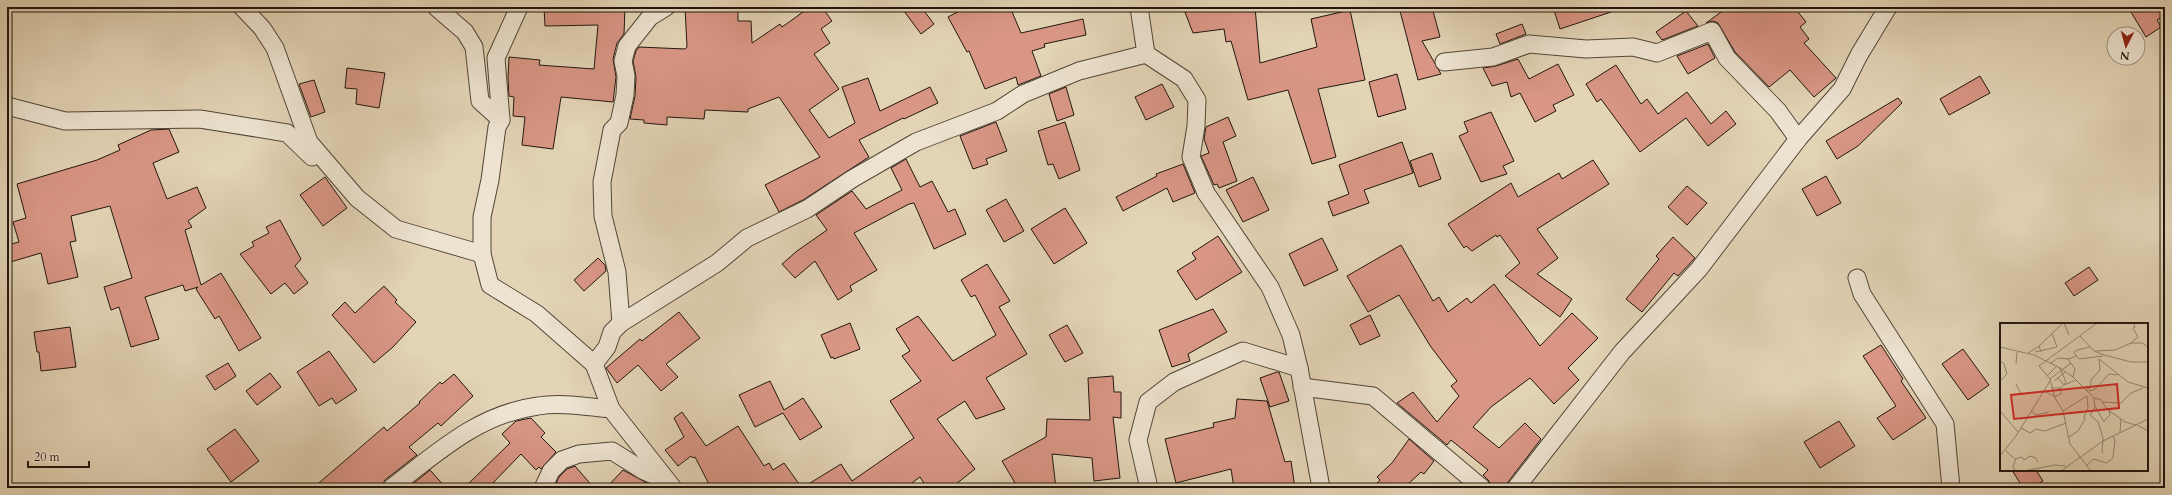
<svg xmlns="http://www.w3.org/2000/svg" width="2172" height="495" viewBox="0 0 2172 495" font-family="Cardo,serif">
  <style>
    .building { fill: #d99685; stroke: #21160e }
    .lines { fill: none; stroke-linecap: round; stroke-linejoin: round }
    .street-casing { stroke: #524638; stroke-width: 19 }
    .street { stroke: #ede3d0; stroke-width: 17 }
    .inset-road { fill: none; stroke: #958873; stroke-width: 1 }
    .view { fill: #d62828; fill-opacity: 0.15; stroke: #d62828; stroke-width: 2 }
    .inset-edge { fill: none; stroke: #21160e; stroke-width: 2 }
  </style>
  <rect width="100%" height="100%" fill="#e3d4b6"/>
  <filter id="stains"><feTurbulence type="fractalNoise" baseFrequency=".005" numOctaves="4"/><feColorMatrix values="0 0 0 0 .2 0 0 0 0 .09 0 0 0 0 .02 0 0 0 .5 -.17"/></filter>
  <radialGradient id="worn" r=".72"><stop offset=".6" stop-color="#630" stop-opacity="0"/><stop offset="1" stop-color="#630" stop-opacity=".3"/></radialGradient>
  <g class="building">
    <path d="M544,7H625L624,34L617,43L613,59L616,77L613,102L561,97L553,149L522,145L525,117L513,116L514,97L509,96L508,78L509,57L540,60L539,65L594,69L598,25L545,26Z"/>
    <path d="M685,7H738V21H751L752,43L780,24L782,27L810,7H822L832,21L821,29L830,43L814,54L839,89L809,110L829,138L855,123L842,87L868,78L880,111L930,87L938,103L904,119L903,118L859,140L869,157L803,200L779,212L765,185L820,157L779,97L748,109V112L705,110L704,119L667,117V125L644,123V120L630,119L635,96L636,77L633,61L636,51L639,47L685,49L687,47Z"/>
    <path d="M901,7H921L934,24L921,34Z"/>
    <path d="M967,7H1010L1021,33L1083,19L1086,35L1044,44L1045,47L1032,51L1041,76L1018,85L1016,77L985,89L969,51L967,52L948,17Z"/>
    <path d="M1183,7H1255L1260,63L1317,47L1311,19L1350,10L1365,80L1318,89L1336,157L1312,164L1288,90L1248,100L1231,41L1226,42L1224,29L1193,33Z"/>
    <path d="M1399,7H1432L1440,37L1422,41L1441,74L1418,80Z"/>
    <path d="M1553,7H1616L1617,10L1560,29Z"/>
    <path d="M1728,7H1794L1806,22L1800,27L1809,39L1804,43L1836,78L1814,97L1790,70L1769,87L1735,52L1718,23L1713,21L1706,23Z"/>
    <path d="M2128,7H2165V15L2157,20L2161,27L2146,37Z"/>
    <path d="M1686,11L1698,26L1662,40L1656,32Z"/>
    <path d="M1522,24L1526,34L1500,44L1496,34Z"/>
    <path d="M1708,44L1715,58L1688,74L1677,56Z"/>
    <path d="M1518,59L1529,79L1558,64L1574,95L1553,105L1556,111L1535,122L1520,93L1511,97L1507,82L1492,86L1483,68L1496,66Z"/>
    <path d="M1616,65L1641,104L1647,99L1658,114L1687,92L1711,124L1726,111L1736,124L1708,146L1686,118L1640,152L1601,99L1597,102L1586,84Z"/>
    <path d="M347,68L385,73L379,108L356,104L357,89L345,88Z"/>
    <path d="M1397,74L1406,109L1378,117L1369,82Z"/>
    <path d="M1980,76L1990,93L1949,115L1940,99Z"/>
    <path d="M314,80L325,112L311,117L299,84Z"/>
    <path d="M1162,84L1174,107L1146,120L1135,97Z"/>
    <path d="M1066,87L1074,115L1057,121L1049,94Z"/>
    <path d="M1898,98L1902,103L1858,146L1837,159L1826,141Z"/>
    <path d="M1491,112L1514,161L1503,166L1507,174L1481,182L1459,136L1468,132L1464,122Z"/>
    <path d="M1228,117L1236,136L1223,142L1237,181L1219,188L1217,184L1214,185L1201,156L1209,153L1204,139L1206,127Z"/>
    <path d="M996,122L1007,151L986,159L988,164L973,169L960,136Z"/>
    <path d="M1065,122L1080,170L1059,179L1053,164L1048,165L1038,131Z"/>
    <path d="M169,129L179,152L153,163L167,199L197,187L206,208L188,221L192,227L185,230L201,285L221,273L261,338L239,351L219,316L215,319L196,289L198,287L185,291L183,285L145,297L159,339L131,347L119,307L111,310L104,287L132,278L110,206L71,216L76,241L70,242L78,277L48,284L41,253L7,263V245L19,242L13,222L26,218L17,184L97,160L120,150L118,145L151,130Z"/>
    <path d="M1402,142L1413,173L1364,190L1369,203L1333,216L1328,202L1349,194L1339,165Z"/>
    <path d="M1432,153L1441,179L1419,187L1410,161Z"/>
    <path d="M906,159L920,187L932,181L948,212L955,209L966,234L934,249L914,203L909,204L854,233L877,270L850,286L852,291L838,300L815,261L795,278L782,264L797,251L827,230L816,215L852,191L866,209L902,190L891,168Z"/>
    <path d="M1593,160L1609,184L1537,229L1558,258L1537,274L1572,299L1560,317L1505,276L1520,263L1500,235L1497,237L1496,235L1472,251L1466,246L1464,248L1448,224L1511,183L1518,197L1559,173L1562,179Z"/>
    <path d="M1183,164L1195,193L1173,202L1167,188L1123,211L1116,197L1157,176L1156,174Z"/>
    <path d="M1826,176L1841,203L1817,216L1802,189Z"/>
    <path d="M325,177L347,208L323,226L300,195Z"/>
    <path d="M1253,177L1269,210L1243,222L1226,190Z"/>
    <path d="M1687,186L1707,203L1687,225L1668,207Z"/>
    <path d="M1006,199L1024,231L1004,242L986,210Z"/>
    <path d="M1065,208L1087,243L1054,264L1031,229Z"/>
    <path d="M280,220L301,259L295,266L308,283L294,294L285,283L271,294L240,254L254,246L252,242L269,233L266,227Z"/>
    <path d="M1218,236L1242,272L1196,300L1177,271L1196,259L1192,253Z"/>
    <path d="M1673,237L1695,258L1678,276L1674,273L1642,312L1626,299L1659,259L1656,256Z"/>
    <path d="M1322,238L1338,270L1304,286L1289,254Z"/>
    <path d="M1401,245L1433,301L1439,297L1448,312L1467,298L1471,303L1494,284L1540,346L1572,313L1598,338L1568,368L1579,380L1554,404L1530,378L1491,407L1473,427L1499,448L1525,423L1541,439L1508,482L1506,488H1492L1489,481L1483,475L1488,470L1451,440L1447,445L1397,403L1413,392L1437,422L1459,396L1451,386L1457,381L1431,347L1399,295L1368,312L1347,276Z"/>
    <path d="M598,258L605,265L606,271L584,291L574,280Z"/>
    <path d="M987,264L1010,301L999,307L1027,354L986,378L1005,409L976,419L965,401L937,419L975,469L951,488H927L920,477L905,488H711L695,457L693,458L691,456L678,466L665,450L684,437L674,418L682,412L706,446L738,426L764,466L769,463L773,470L784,463L802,488L841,464L852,481L914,438L890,401L921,381L902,356L910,351L896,329L918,316L953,361L996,335L975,295L971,297L961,280Z"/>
    <path d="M2089,267L2098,280L2074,296L2065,283Z"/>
    <path d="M384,286L397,300L395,302L416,322L393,347L374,363L332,315L345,302L355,313Z"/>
    <path d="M1213,309L1227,332L1188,354L1190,361L1172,367L1159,330Z"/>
    <path d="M679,312L700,338L666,364L678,377L661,391L638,365L617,383L606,368L640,339L642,341Z"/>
    <path d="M1370,315L1380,336L1360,345L1350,325Z"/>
    <path d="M850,323L860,349L834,359L833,357L831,358L821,335Z"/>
    <path d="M1067,325L1083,353L1065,362L1049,335Z"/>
    <path d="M70,327L76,367L41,371L39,352H37L34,332Z"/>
    <path d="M1881,345L1903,379L1901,381L1926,418L1893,440L1877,418L1896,406L1863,356Z"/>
    <path d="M1963,349L1989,385L1968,400L1942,364Z"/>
    <path d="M329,351L357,390L336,404L332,398L319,406L297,372Z"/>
    <path d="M228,363L236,376L215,390L206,376Z"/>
    <path d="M1277,372H1279L1289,401L1270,407L1260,378Z"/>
    <path d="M270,373L281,387L257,405L246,391Z"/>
    <path d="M454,374L473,396L441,426L438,423L409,447L417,455L385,480L381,488H313L384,427L387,431L420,403L419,402L440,382L442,384Z"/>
    <path d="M1113,376L1114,392H1121V418L1113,417L1120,478L1094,481L1092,458L1052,454L1056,488H1018L1002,461L1046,437L1047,419L1090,420L1088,378Z"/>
    <path d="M770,381L784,410L803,398L822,427L800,440L783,413L755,427L739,395Z"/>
    <path d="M1237,399L1267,401L1285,462L1291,461L1295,488H1234L1231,469L1176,483L1165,439L1214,427L1213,423L1235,418Z"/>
    <path d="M531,418L545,433L541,437L556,452L541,469L539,467L536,470L521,454L488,488H464L510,443L502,434L516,421Z"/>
    <path d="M1839,421L1855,446L1820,468L1804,442Z"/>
    <path d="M235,429L259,461L231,482L207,449Z"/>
    <path d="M1409,439L1434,461L1424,474L1421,472L1404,488H1373L1380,480L1377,477L1392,463Z"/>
    <path d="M575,466L594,488H557L555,486L559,477L567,469Z"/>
    <path d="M430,470L446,488H407L414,483Z"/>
    <path d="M623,470L647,483L651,488H606Z"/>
    <path d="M2012,470H2036L2043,481L2031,488H2023Z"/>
  </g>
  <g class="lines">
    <defs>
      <g id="street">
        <path d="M242,7L262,28L275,48L309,142L357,198L396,229L482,254L490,285L537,314L594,364L611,409L673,488"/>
        <path d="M436,7L465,32L474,47L480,101L501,120"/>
        <path d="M1139,7L1146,54"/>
        <path d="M1444,62L1493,57L1529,44L1586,49L1633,47L1657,53L1712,31L1727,58L1778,111L1798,139"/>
        <path d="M7,106L65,121L200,119L287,133L312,157"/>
        <path d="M482,254V217L490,180L497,127L501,120L496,58L519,7"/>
        <path d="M1857,278L1862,294L1945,424L1951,488"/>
        <path d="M621,323L617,272L603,216L602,182L612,130L619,123L625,95L626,76L623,61L627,46L650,17L666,7"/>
        <path d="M594,364L607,347L612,332L621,323L717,263L747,238L807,209L852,179L916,142L997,111L1023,94L1079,71L1146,54L1184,79L1197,100L1196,126L1191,157L1206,193L1270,287L1291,335L1299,368L1321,488"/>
        <path d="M1302,387L1373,396L1482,488"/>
        <path d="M391,488C437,453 478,414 538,406C562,402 587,407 611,409"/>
        <path d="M543,488L551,471L562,460L579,454L612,451L644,471L665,480"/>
        <path d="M1149,488L1138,440L1148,402L1174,382L1243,351L1299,368"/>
        <path d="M1516,488L1622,352L1699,269L1798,139L1842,89L1859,55L1888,7"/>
      </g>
    </defs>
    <use href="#street" class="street-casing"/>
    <use href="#street" class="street"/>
  </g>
  <g transform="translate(2000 323)">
    <rect width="148" height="148" fill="#e3d4b6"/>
    <path class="inset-road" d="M64,0L69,12M80,13L94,28L104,32L131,39H148M131,20H142L148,24M0,24L34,32L60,45L73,54L94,75L101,77L107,86L125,99L136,102M96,28L115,27L131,20L138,14L133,5L135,4L133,0M35,29L57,24L52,10M41,29L39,23L63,0M27,31L39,23M76,33L79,36L103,33M76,33L74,29L77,27L90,24M68,36L75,46L73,54M99,36L128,59L148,65M0,37L4,41L7,51L0,58M51,40L58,35L69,36L76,33M16,41L17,29M47,53L57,43M58,55L64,62L76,57M50,56L71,40M54,58L65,49M16,61L21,71L44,68L54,73M51,65H61L66,59L60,45M86,66L90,65L91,57L100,47L99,36M87,68L94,67L109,51L118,52M54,74L61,71L60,65M94,75L95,85L90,92L98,99L103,115L102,130M103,79L121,80L131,70L143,65M95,83L104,99M0,88L18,109M31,88L36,92L49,89M63,88L87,73M104,98L110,92L109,87M137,102L148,108M21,105L30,110L36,106L45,108L66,100M120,109L121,96M69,114L78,108L85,96L84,94L88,85L87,73M6,128L15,136L22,134L24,137L30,133L36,135L38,139M0,133L16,113L50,58M86,143L94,136L106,140L113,135L115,117L113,113M15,148L13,143L16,136M24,148L55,142L66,143M61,148L103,118L148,96M91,148L70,121L63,88L55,75L50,56L39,43L97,0"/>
    <path class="view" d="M117,61L119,85L14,96L11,72Z"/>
    <rect width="148" height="148" class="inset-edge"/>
  </g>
  <rect width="2172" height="495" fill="none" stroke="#e3d4b6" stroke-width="24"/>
  <rect x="8" y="8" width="2156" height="479" fill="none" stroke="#21160e" stroke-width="2"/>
  <rect x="12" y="12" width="2148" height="471" fill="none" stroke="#21160e"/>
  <g transform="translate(2126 46) rotate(186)"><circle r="19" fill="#ede3d0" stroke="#9b9182"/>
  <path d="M0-3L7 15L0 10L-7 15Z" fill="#8f2418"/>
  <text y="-6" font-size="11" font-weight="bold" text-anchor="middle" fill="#21160e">N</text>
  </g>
  <path d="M28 461v6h61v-6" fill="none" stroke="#21160e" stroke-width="2"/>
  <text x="34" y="461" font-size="12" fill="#21160e" stroke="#ede3d0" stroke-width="3" paint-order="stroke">20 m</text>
  <rect width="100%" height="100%" filter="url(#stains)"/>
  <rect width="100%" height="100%" fill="url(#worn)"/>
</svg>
